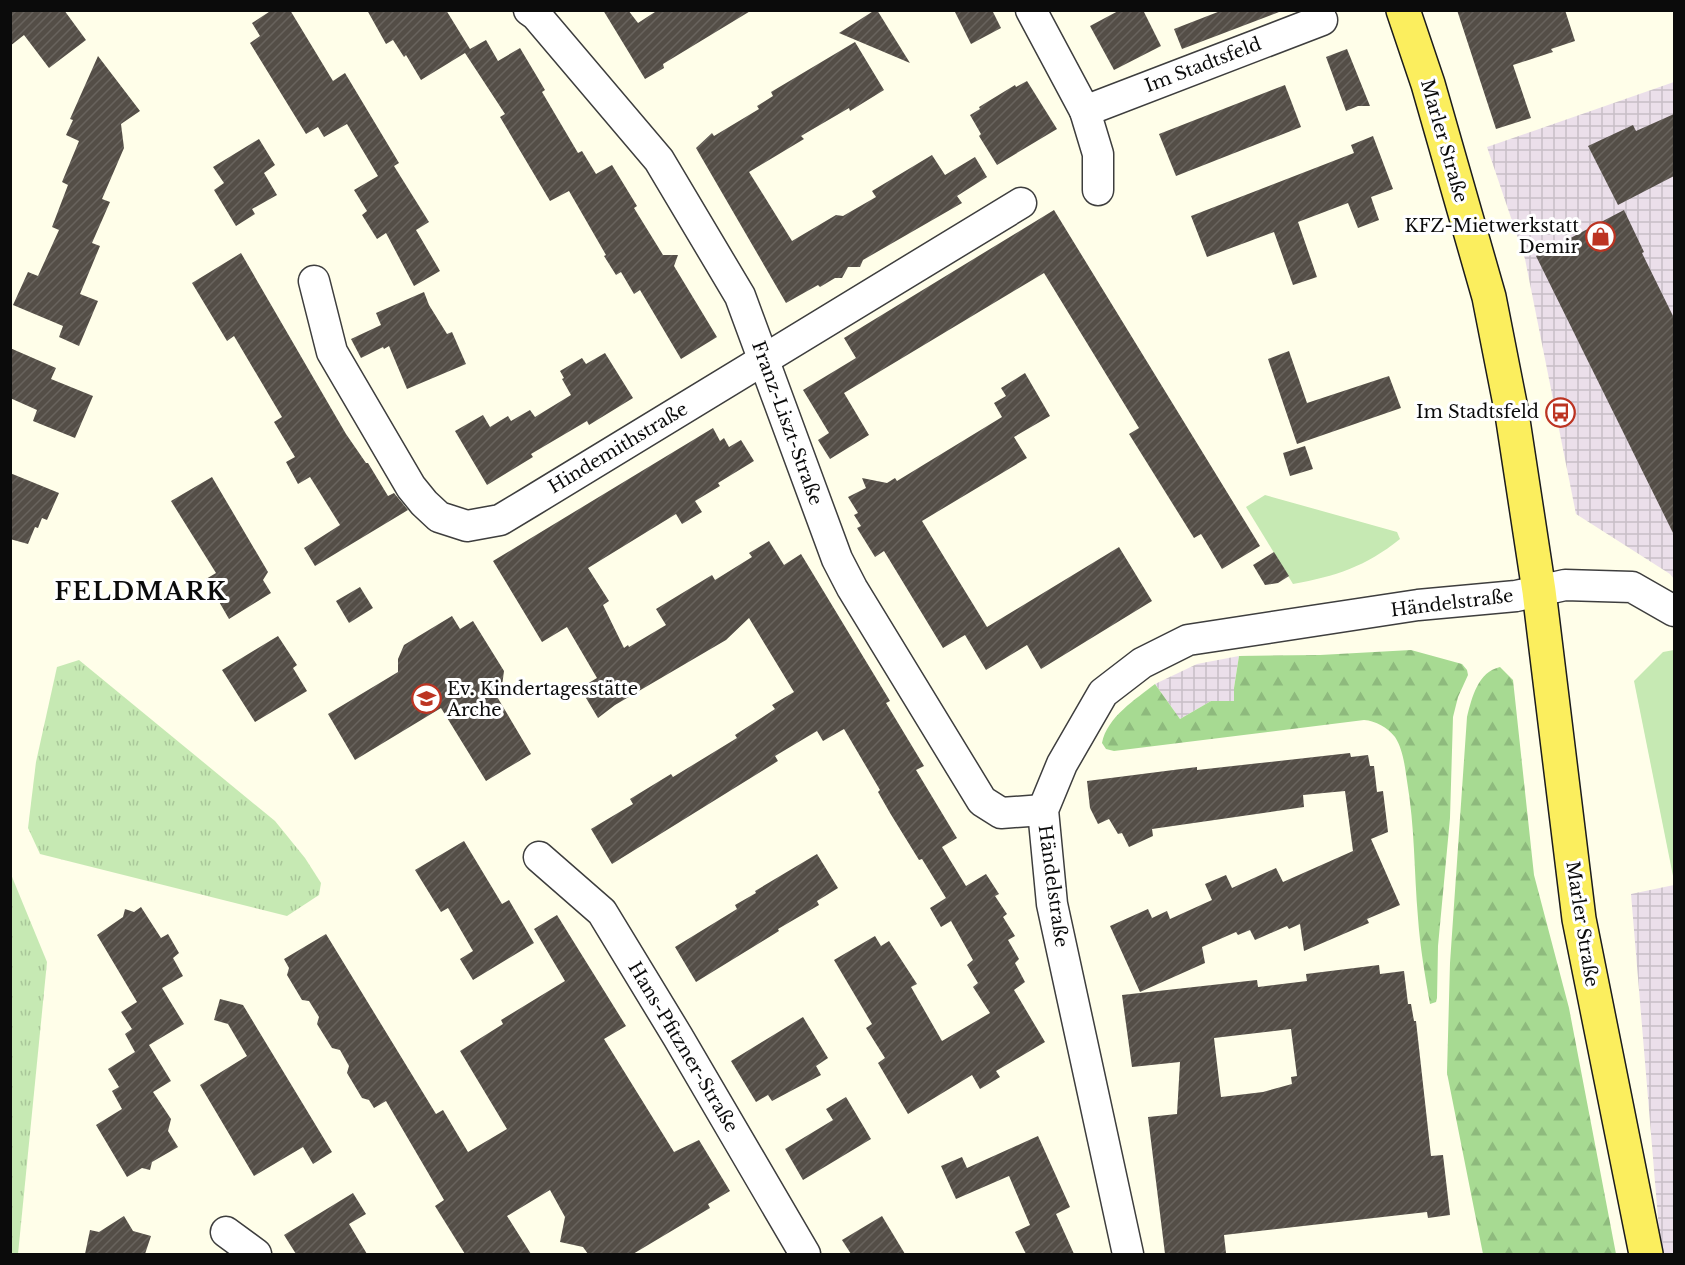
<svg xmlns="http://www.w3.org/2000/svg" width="1685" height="1265" viewBox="0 0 1685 1265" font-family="'Libre Baskerville',serif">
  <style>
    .industrial { fill: url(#industrial-grid) }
    .grass { fill: #c6e9b3 }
    .forest { fill: url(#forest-firs) }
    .park { fill: url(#park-tufts) }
    .building { fill: url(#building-hatch); fill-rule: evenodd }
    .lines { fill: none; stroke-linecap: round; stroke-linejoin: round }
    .street-casing { stroke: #3e3e3e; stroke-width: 33 }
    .primary-casing { stroke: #1c1c1c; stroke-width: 36 }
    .street { stroke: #fff; stroke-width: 30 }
    .primary { stroke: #fbee5e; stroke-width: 33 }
    .labels { text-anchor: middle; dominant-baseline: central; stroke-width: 6; stroke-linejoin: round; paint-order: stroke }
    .street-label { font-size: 18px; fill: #0b0b0b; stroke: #fff }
    .poi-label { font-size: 18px; fill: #0b0b0b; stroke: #fff; text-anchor: end }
    .district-label { font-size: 24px; font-weight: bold; letter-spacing: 1.5px; fill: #0b0b0b; stroke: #fff }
  </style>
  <defs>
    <pattern id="industrial-grid" width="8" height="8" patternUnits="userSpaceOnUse" patternTransform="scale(1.5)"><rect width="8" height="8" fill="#ebdfea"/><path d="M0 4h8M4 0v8" fill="none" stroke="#c8bec7"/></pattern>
    <pattern id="forest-firs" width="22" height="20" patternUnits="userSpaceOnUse" patternTransform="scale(1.5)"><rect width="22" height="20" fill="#a7da92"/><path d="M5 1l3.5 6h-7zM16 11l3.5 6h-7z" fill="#8eba7d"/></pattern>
    <pattern id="park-tufts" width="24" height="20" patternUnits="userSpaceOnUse" patternTransform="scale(1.5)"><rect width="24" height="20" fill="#c6e9b3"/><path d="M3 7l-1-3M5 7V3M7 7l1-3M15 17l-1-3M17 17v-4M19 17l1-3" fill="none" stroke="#a9c699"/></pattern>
    <pattern id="building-hatch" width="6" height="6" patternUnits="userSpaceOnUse" patternTransform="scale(1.5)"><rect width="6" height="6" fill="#544e47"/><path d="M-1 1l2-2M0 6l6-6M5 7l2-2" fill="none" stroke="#68635d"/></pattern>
  </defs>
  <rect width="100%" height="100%" fill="#fffee9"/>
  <g class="industrial">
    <path d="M1674,82V579L1670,574L1576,514L1525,259L1487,147Z"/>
    <path d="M1239,656L1234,688V702L1211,701L1180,719L1155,684L1197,664Z"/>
    <path d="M1674,885V1254H1661L1631,894Z"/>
  </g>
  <g class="grass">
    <path d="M1265,495L1397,532L1400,539C1365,567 1336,576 1293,584L1246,507Z"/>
    <path d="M1674,650V881L1634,681L1663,652Z"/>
  </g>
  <g class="forest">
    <path d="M1411,650L1462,664L1467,670L1468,675L1458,697L1453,717L1450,818L1438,946L1437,998L1436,1002L1430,1004C1425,975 1420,947 1418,918C1414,871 1415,828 1407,781C1405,767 1403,749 1395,737C1387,727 1376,721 1364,720L1114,751L1106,749L1102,743C1107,717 1136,699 1155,684L1180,719L1211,701H1234V688L1239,656L1320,655Z"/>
    <path d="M1500,667L1513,680L1534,875L1569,1008L1616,1254H1483L1447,1073L1450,963L1467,717C1472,697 1478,672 1500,667Z"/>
  </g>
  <g class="park">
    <path d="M79,660L275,821L305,858L321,883L319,895L287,916L40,854L28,828L36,762L57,667Z"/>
    <path d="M10,872L47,962L18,1254H10Z"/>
  </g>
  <g class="building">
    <path d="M10,10H64L86,40L49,68L24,35L10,46Z"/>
    <path d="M272,10H290L333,81L345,73L399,163L394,166L429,222L416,230L440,271L414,286L386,233L377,239L362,215L367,211L354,190L378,176L347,124L324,137L318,127L306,134L250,43L260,36L252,23Z"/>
    <path d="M367,10H446L470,49L486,40L498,61L520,48L545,90L542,92L578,153L582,151L596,174L612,165L637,206L634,208L663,255H678L674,266L717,337L681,359L640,290L634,294L621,272L616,275L604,256L606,255L569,191L550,201L500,117L505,114L465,53L421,80L406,55L404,57L393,40L386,44Z"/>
    <path d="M603,10H628L638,23L658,10H752L663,64L664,68L645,79Z"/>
    <path d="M875,10H877L910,63L839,33Z"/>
    <path d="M954,10H992L1001,28L971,44Z"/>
    <path d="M1120,10H1143L1161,46L1114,70L1090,26Z"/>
    <path d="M1223,10H1279V12L1182,49L1174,29Z"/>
    <path d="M1457,10H1565L1575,41L1551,49L1553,52L1513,65L1531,118L1496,129Z"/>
    <path d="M855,42L884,90L850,111L849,108L801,136L804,139L749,172L792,241L836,215L843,216L876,197L872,191L932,155L945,175L975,157L987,177L957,196L962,203L863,260L860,267H848L842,278H835L820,287L818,285L786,303L696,148L712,133L714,136L759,109L757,106L773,96L771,92Z"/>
    <path d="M1347,49L1370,106H1358L1346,111L1326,57Z"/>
    <path d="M98,56L140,111L121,124L124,148L102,199L110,202L92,243L100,246L80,294L98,301L79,346L59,337L63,326L13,305L28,272L38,276L59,230L52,227L68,185L62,182L79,141L66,135L73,120L70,119Z"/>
    <path d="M1027,81L1057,129L997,165L979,136L981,134L970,115L980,109L979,107L1015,85L1016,87Z"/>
    <path d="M1285,85L1301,127L1176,176L1159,134Z"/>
    <path d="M1674,114V176L1618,205L1588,146L1633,125L1636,131Z"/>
    <path d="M1373,136L1393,189L1371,197L1379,220L1358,228L1348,203L1298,222L1317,277L1293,285L1274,232L1207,257L1191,216L1354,153L1351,145Z"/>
    <path d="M259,139L275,165L264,173L277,195L252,209L255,214L236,226L214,190L224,183L213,167Z"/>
    <path d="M1054,210L1260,546L1222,569L1201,534L1194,538L1129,434L1139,428L1044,273L844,393L869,435L830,459L818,440L829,433L803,390L856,358L844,338Z"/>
    <path d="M1624,210L1644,252L1642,253L1674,318V535L1536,256Z"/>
    <path d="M241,253L346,434L366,463H368L388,496L394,493L408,510L315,566L304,548L340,525L310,477L298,484L286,462L295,457L274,422L282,417L234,336L227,341L192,283Z"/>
    <path d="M424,292L429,305L447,334L452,332L466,364L407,389L389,346L384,349L383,347L361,358L351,339L381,325L376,313Z"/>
    <path d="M10,348L56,368L51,379L93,396L75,438L33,421L37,410L10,398Z"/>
    <path d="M1289,351L1307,403L1389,376L1401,408L1297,444L1268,359Z"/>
    <path d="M605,353L633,398L589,425L587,421L531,454L533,457L487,485L455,431L483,415L490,427L508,416L511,421L530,410L535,417L571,395L562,379L564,378L560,371L582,358L586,364Z"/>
    <path d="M1025,373L1050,416L1014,437L1027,458L922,521L987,627L1119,547L1152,601L1041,669L1027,645L986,670L965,635L943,648L884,551L875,557L857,528L861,526L854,515L858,513L848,497L866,488L862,478L887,483L895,478L897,481L1002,417L994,403L1006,396L1001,388Z"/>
    <path d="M713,428L720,441L724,438L729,447L741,440L754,461L718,483L720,486L695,501L702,512L682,524L676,514L588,568L609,601L603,605L624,648L628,645L629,647L666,625L656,609L712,575L715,580L752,557L749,553L769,541L784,565L801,554L890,701L886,703L924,766L916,770L957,838L942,847L966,886L986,874L999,894L995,896L1007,914L1003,917L1015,936L1008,940L1019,959L1015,963L1025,982L1014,990L1045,1042L996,1071L1000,1077L980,1089L972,1075L908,1114L878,1063L885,1058L866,1028L872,1024L834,960L875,936L881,946L889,941L917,984L911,987L942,1041L990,1013L973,987L978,983L967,965L973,960L951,921L941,927L930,908L946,898L922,859L919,860L890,813L878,792L880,790L844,729L823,741L817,731L775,756L778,761L612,864L591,829L633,804L630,799L671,774L673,777L737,738L735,735L775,709L772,705L794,692L749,618L726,640L615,705L598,718L580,688L597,678L567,627L542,642L493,561Z"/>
    <path d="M1305,446L1313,469L1290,476L1283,453Z"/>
    <path d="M10,473L59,493L47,520L42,518L38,528L35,527L28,544L10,539Z"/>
    <path d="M212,477L268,572L263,580L271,593L229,619L206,579L216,573L171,501Z"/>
    <path d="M1274,552L1289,576L1278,583L1265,585L1253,565Z"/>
    <path d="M360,587L373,608L349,623L336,601Z"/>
    <path d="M452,616L460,629L473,621L504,671L502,686L496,695L531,754L486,781L441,708L355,760L328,714L398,672V659L404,645Z"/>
    <path d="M278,636L297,665L293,668L307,691L255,722L222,670Z"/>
    <path d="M1350,753L1351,757L1368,755L1370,766H1374L1377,792L1383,791L1388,832L1371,839L1400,905L1367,919L1369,923L1304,951L1300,924L1289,929L1287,926L1255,940L1250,930L1238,935L1236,932L1202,947L1205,963L1140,992L1110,926L1148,909L1152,918L1167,911L1170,919L1212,900L1205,884L1226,875L1232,888L1276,868L1283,882L1353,851L1345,791L1303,795L1304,807L1152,829L1153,836L1129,847L1122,833L1118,834L1109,819L1098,824L1090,808L1087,781L1197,767V770Z"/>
    <path d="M464,841L502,904L509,900L534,943L473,980L460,959L473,951L448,908L441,912L415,870Z"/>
    <path d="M817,854L838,888L817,901L819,905L778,929L779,931L696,982L675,947L737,909L735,905L756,893L755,891Z"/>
    <path d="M141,907L161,938L168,934L179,953L173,958L183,976L162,988L184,1024L149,1045L171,1081L153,1092L171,1119L168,1131L178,1147L152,1162L150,1170L142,1168L127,1177L96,1125L122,1109L112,1091L119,1087L108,1069L135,1052L125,1034L132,1029L121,1012L137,1002L97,935L123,917L125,909L134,912Z"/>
    <path d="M557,915L626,1026L604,1039L674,1152L699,1140L730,1191L708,1204L710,1208L633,1254H588L583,1247L560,1242L565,1217L550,1190L507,1216L531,1254H465L435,1206L444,1200L386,1101L374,1108L369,1100L362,1098L347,1073L349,1066L340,1050L332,1048L317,1024L319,1017L309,1001L302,1000L287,975L289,968L284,959L326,934L436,1114L443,1110L468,1152L507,1129L460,1051L503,1024L501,1020L565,981L534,929Z"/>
    <path d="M1379,965L1380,974L1404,971L1408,1004H1411L1414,1021H1416L1431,1156L1443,1155L1450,1215L1428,1218L1427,1212L1224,1235L1226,1253L1165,1254L1148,1117L1177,1114L1180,1062L1132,1067L1122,995L1257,980L1258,987L1307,981L1306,974ZM1291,1029L1297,1076L1291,1077L1292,1084L1263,1092L1221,1097L1214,1038Z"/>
    <path d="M220,999L243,1005L332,1152L313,1164L303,1147L254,1176L200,1085L247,1056L228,1024L214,1020Z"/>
    <path d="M803,1017L828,1058L816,1066L821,1075L772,1101L768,1095L756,1102L731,1061Z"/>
    <path d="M846,1097L871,1139L803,1180L785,1149L833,1120L826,1109Z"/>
    <path d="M1038,1136L1070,1207L1056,1214L1074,1254H1026L1015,1232L1030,1225L1009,1176L956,1199L941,1166L962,1157L967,1168Z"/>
    <path d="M353,1193L366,1214L349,1224L367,1254H296L284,1235Z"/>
    <path d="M124,1216L133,1231L151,1236L145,1254H85L90,1230L99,1232Z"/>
    <path d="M882,1216L905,1254H851L842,1240Z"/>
  </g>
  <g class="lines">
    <defs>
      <g id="street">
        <path d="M529,10L536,15L659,160L740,296L837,559L852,588L982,801L1001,813L1043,810"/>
        <path d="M1031,10L1085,111L1322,20"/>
        <path d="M1085,111L1098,154V190"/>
        <path d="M314,281L332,352L411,487L424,503L439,517L467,526L500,520L530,502L1021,203"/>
        <path d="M539,857L602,912L678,1037L805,1254"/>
        <path d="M226,1232L256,1254"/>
        <path d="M1128,1254L1052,904L1043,810L1062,764L1103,693L1142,663L1188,640L1418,605L1516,596L1565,585L1632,587L1674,611"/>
      </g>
      <path id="primary" d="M1403,10L1428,84L1489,297L1512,414L1539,591L1579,919L1646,1254"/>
    </defs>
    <use href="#street" class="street-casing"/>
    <use href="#primary" class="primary-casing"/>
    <use href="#street" class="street"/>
    <use href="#primary" class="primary"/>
  </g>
  <defs>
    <symbol id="shop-ring" viewBox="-11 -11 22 22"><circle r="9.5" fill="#fff" stroke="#bc3422" stroke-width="1.5"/><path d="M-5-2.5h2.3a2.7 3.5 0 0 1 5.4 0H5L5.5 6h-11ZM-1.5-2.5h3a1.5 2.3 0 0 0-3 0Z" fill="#bc3422"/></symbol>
    <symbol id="bus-ring" viewBox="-11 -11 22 22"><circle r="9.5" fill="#fff" stroke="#bc3422" stroke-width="1.5"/><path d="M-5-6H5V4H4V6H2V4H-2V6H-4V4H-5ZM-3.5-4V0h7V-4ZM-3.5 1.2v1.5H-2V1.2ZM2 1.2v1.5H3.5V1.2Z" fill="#bc3422"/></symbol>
    <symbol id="school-ring" viewBox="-11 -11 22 22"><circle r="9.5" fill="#fff" stroke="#bc3422" stroke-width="1.5"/><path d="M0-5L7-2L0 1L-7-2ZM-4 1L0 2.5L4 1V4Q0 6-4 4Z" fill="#bc3422"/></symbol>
  </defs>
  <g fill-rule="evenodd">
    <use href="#shop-ring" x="1584" y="220" width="33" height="33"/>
    <use href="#bus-ring" x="1544" y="396" width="33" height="33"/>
    <use href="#school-ring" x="410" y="682" width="33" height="33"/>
  </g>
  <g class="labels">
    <g class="street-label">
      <text transform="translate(1203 65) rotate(-21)">Im Stadtsfeld</text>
      <text transform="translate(1444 141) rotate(74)">Marler Straße</text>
      <text transform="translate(787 423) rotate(70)">Franz-Liszt-Straße</text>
      <text transform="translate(618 448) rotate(-31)">Hindemithstraße</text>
      <text transform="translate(1452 603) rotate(-7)">Händelstraße</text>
      <text transform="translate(1053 886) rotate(82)">Händelstraße</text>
      <text transform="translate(1582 924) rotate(81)">Marler Straße</text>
      <text transform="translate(683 1047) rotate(59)">Hans-Pfitzner-Straße</text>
    </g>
    <g class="poi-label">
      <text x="1579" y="226">KFZ-Mietwerkstatt<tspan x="1579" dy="21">Demir</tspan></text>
      <text x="1539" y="412">Im Stadtsfeld</text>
      <text x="447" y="689" text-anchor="start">Ev. Kindertagesstätte<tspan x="447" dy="21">Arche</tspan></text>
    </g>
    <g class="district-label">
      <text x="141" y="591">FELDMARK</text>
    </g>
  </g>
  <rect width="1685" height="1265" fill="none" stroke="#0b0b0b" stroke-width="24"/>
</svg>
